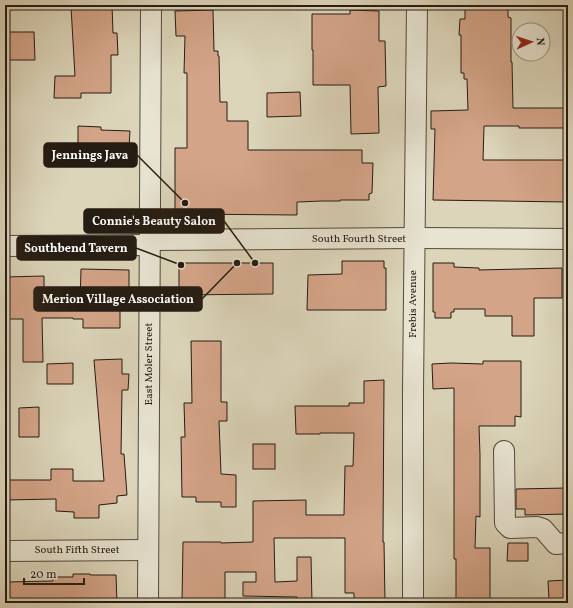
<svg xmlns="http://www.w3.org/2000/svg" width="573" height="608" viewBox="0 0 573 608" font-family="Vollkorn,serif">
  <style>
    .building { fill: #d4a488; stroke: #251c13 }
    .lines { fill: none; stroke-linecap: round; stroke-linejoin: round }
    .minor-casing { stroke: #534a3d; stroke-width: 22 }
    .minor { stroke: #e8e4d2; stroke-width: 20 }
    .labels { text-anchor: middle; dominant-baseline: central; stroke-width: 3; stroke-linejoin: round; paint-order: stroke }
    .street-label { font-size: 11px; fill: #251c13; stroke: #e8e4d2 }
    .leader { fill: none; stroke: #251c13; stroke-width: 1.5 }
    .callout-dot { fill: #251c13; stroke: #e8e4d2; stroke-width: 1.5 }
    .callout { fill: #251c13; stroke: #251c13; stroke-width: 1.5 }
    .callout-label { font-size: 12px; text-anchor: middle; font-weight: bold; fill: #fff }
  </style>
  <rect width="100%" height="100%" fill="#dcd5ba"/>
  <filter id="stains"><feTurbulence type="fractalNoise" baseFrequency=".005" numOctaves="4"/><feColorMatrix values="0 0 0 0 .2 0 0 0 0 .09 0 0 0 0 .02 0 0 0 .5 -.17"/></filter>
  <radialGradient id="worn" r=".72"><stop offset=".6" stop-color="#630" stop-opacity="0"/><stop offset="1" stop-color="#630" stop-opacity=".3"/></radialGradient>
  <g class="building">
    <path d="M82,5H112L113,33H117L118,55H111V93H81V98H54L55,76H75L71,7H83Z"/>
    <path d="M465,5H508V17L511,18V62H512L513,108H568V128H519V126H484L483,160H568V202L433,200L435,129H431V111L468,110L467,79H464V73H461V35H459L460,19H465Z"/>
    <path d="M213,10L214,51H218V56H219L220,102H227V121H248V150H362V163H373L372,193L369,194V200H340V201H322L297,202V215L180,214L175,209V148H187V73H184L185,36H176L175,11Z"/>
    <path d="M350,10L379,11V41H385L386,86L378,87L379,133L351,134L350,85H313V50H312V14H350Z"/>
    <path d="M5,32H34L35,60H5Z"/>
    <path d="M300,92L301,116L267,117V93Z"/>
    <path d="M78,126L101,127V130L130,131L129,147L78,146Z"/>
    <path d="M342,261H384V268H386V310H307L308,275L342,274Z"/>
    <path d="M179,263H273V294L179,295Z"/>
    <path d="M433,263H454V267L479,268V270L562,268V298H534V336H512V316H485V309H454V312H451V318H435V312H433Z"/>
    <path d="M81,269L129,270V289L120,288V328H83V319H73V318H42L43,362H23V319H5V277L44,276V303H80Z"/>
    <path d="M191,341H221V402H227V421H219L221,474L236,475V507H221V502H196V497H182L181,437H185L184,403H192Z"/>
    <path d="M122,359V374H129L128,390H122L121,454H124L127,495L117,496V503L99,505V518H74V512L56,511V499L5,500V480H51V469H73V481H104L94,360Z"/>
    <path d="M483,361H521V417L515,416V426H479L480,455V517L476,516L475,548H490V600H456V559H454V388L433,389L432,364L451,363L483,364Z"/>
    <path d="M73,363V384H47V364Z"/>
    <path d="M384,380L383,542H384L385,603H354V593H345V538H274L275,582L297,581V557H311L312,603H297V597L243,596V582H256V572H225V603H182L183,542H221V543L253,542V501L306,500V515H344L345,466H353L354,433H320V434H296L295,406H349V403H364V381Z"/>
    <path d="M39,407V437H19V408Z"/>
    <rect x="253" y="444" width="22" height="25"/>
    <path d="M568,488V514L525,515V509H516V489Z"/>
    <path d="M508,543H528V561H507Z"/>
    <path d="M73,574H90V575H116L117,603H5V582L53,581V577H73Z"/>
    <path d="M568,580V600H549L548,581Z"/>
  </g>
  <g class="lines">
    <defs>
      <g id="minor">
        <path d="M149,240L414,238L568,239"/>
        <path d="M5,246L150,245"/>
        <path d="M504,451L505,523L510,528L537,527L543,529L556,544L568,543"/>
        <path d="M5,551L148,550"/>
        <path d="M148,603L151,5"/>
        <path d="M413,603V391L417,5"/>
      </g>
    </defs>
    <use href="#minor" class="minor-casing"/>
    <use href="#minor" class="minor"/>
  </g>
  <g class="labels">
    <g class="street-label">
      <text x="359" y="239">South Fourth Street</text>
      <text transform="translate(413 304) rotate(-90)">Frebis Avenue</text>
      <text transform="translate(149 364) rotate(-90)">East Moler Street</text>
      <text x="77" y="550">South Fifth Street</text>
    </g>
  </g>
  <path class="leader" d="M185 203L137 155M255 263L224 221M181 265L136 248M237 263L202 299"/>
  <g class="callout-dot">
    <circle cx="185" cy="203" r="4"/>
    <circle cx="255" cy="263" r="4"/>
    <circle cx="181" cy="265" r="4"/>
    <circle cx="237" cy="263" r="4"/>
  </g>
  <g class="callout">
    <rect x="44" y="143" width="93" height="24" rx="4"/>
    <rect x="84" y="209" width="140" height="24" rx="4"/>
    <rect x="17" y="236" width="119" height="24" rx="4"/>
    <rect x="34" y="287" width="168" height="24" rx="4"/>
  </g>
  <g class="callout-label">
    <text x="90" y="159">Jennings Java</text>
    <text x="154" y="225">Connie's Beauty Salon</text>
    <text x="76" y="252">Southbend Tavern</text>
    <text x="118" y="303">Merion Village Association</text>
  </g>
  <rect width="573" height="608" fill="none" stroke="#dcd5ba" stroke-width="20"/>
  <rect x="6" y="6" width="561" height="596" fill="none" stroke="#251c13" stroke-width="2"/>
  <rect x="10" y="10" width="553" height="588" fill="none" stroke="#251c13"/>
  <g transform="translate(531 42) rotate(87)"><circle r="19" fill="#e8e4d2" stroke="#9a9486"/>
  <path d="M0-3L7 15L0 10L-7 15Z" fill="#8f2418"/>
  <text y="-6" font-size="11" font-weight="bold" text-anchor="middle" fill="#251c13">N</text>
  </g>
  <path d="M24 578v6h60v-6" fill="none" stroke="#251c13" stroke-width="2"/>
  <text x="30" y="578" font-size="12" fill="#251c13" stroke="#e8e4d2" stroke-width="3" paint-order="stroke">20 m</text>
  <rect width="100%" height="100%" filter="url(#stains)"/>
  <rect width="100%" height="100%" fill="url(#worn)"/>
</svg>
